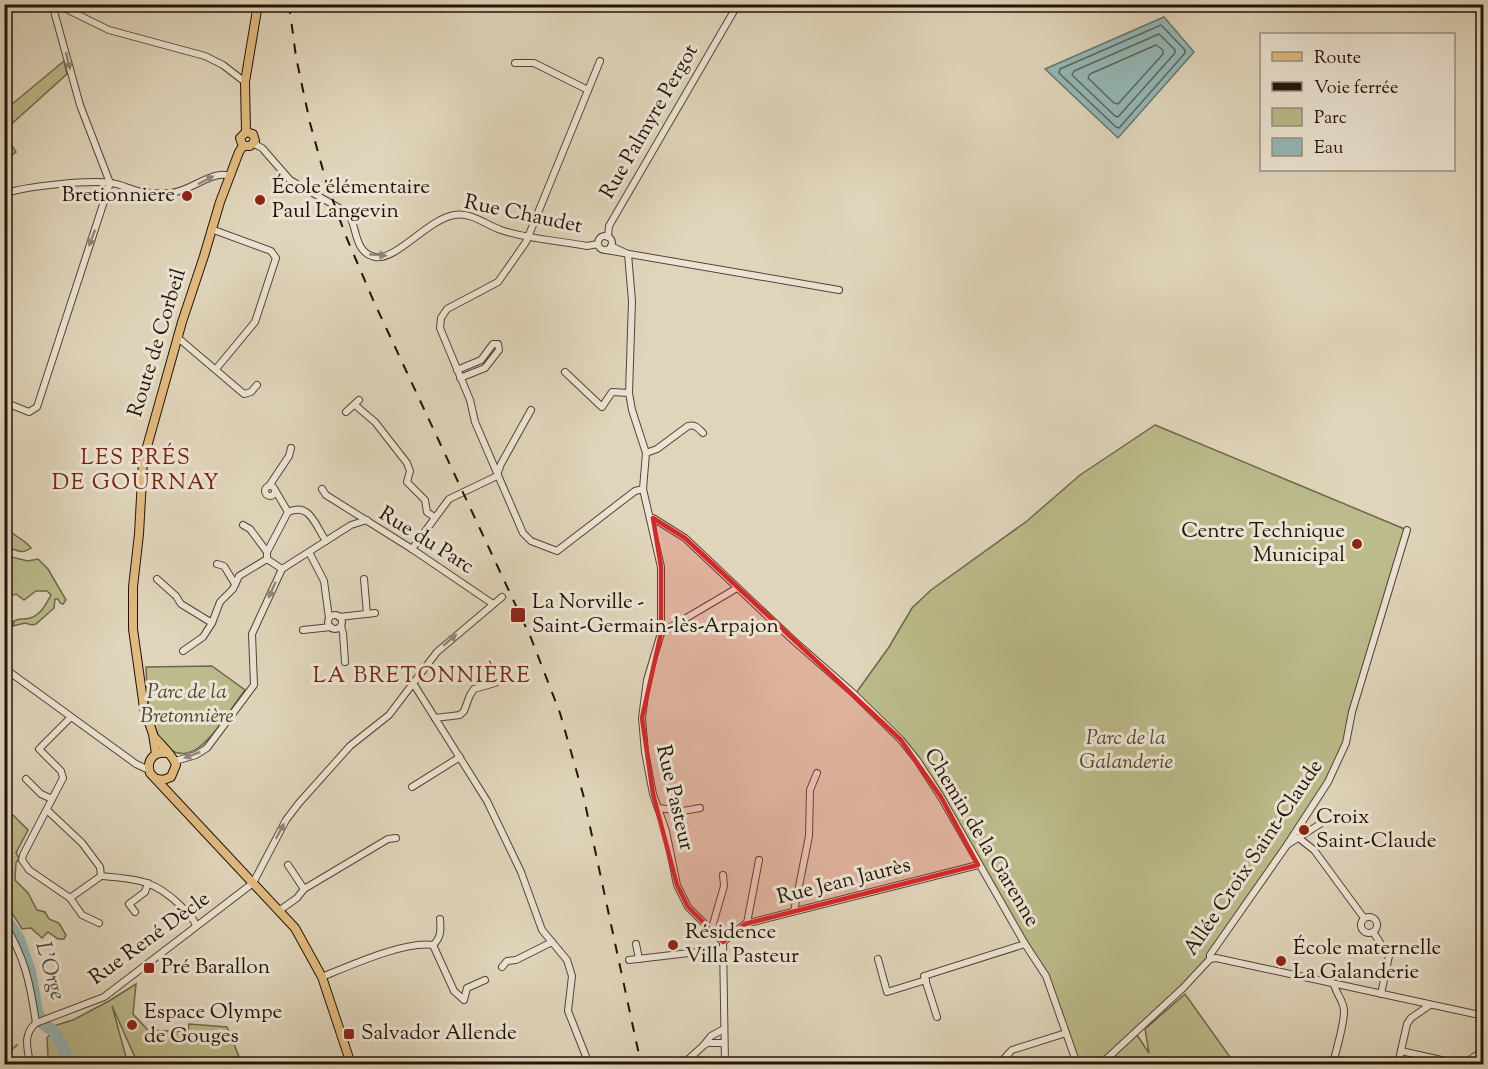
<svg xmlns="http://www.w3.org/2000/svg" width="1488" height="1069" viewBox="0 0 1488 1069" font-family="'Sorts Mill Goudy',serif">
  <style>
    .green { fill: #bbbb8b; stroke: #6f674a; stroke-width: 1.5 }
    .water { fill: #94b8b6; stroke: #677671; stroke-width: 1.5 }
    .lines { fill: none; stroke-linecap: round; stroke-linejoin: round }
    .shore { stroke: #5c6660; stroke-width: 1.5 }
    .stream { stroke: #677671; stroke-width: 2 }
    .river { stroke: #94b8b6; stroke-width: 12 }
    .minor-casing { stroke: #524436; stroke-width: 8 }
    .major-casing { stroke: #23130a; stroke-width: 10 }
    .minor { stroke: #ebe4d3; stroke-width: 6 }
    .major { stroke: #e0ba7e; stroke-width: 8 }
    .rail { stroke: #23130a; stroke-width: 2; stroke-dasharray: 10 10; stroke-linecap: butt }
    .oneway { fill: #918679 }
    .marked { fill: #d62828; fill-opacity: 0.2; stroke: #d62828; stroke-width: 4.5; stroke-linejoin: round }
    .poi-dot { fill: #8f2418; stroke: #ebe4d3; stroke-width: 2 }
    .labels { text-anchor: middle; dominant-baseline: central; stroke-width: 6; stroke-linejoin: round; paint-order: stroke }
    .street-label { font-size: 21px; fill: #23130a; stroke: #ebe4d3 }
    .poi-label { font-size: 21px; fill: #23130a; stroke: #ebe4d3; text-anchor: start }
    .park-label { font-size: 21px; font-style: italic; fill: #514531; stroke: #ebe4d3 }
    .neighbourhood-label { font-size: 22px; letter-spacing: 1.5px; fill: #7a1f14; stroke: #ebe4d3 }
    .water-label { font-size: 22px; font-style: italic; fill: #4b4d46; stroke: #ebe4d3 }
  </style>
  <rect width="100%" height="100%" fill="#e0d5bb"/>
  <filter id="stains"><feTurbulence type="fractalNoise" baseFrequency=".00333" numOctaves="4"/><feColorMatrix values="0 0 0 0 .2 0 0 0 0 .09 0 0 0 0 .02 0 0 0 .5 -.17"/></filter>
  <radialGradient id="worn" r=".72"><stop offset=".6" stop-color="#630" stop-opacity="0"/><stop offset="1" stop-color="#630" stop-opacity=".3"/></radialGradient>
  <g class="green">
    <path d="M64,61L67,74L6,129L7,138L16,152L5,160V110Z"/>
    <path d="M1155,425L1407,530L1336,767L1206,961L1135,1032L1149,1053L1145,1029L1185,994L1230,1057L1219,1064H1077L1047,975L918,760L856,693L889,647L912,608L931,590L1027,521L1080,475Z"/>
    <path d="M4,523C10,536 23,537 31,548C24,553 20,552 13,549L10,552L11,557L28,561L38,559L48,569L66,600L63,604L60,603L58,599H55L54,608L36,624L32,625L25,623L13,626L14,621C20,618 24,620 30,618C41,615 46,604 51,595L47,591H36L24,600L16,594L10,596L4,588Z"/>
    <path d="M212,666L245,690C232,707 215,736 198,748C173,765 157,739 151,717C146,701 147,683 146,667Z"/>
    <path d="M5,810L14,816L28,830L16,853L19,858L16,863L15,880L28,893L37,910L45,912L49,919L59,923L66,935L64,939H58L48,932L42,938L31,928L22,929C17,920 11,912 5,903Z"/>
    <path d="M136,984L133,1014L148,1030L188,1032L189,1024L227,1027L242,1064H138L112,1006L128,1064H61L59,1060L48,1057L47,1038L57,1025L73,1020L109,1001Z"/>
  </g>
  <path class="water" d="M1164,17L1194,52L1118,138L1045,69Z"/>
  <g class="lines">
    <g class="shore">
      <path d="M1161,25L1185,50V53L1119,128L1116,127L1059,73L1060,69Z"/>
      <path d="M1159,34L1175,50V53L1118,117L1115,116L1072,75L1074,71Z"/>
      <path d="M1156,45L1163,50V54L1118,104L1114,103L1088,78L1090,74Z"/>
    </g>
    <path class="stream" d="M4,1056L17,1045"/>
    <path class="river" d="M4,917L19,939L30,972L37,1011L42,1023L55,1032L71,1064"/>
    <defs>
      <g id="minor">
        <path d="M56,4L109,30L205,56L223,65L245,82"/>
        <path d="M600,61L526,242L498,282L447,309L441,318L440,328L470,400L475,422L523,533L531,541L557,551L635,491L643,489"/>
        <path d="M515,63H534L588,90"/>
        <path d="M254,144L262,148L290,180L348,213C358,227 353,252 375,257C396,261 427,220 454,215C472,212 486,225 501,230C526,239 561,241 587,246L598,244"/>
        <path d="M4,194C24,186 89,180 111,183C121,184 131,190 142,192C151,194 161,193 170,193C190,192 213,169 230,176"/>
        <path d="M211,229L271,251L276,258L255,322L216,369"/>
        <circle cx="605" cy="243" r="7"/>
        <path d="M608,237L609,226L738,4"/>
        <path d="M611,246L628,254L632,301L629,393L632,410L646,453L643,489L661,567V633L647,680L642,718L645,752L653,794L666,831L677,885L688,907L723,942L725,1064"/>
        <path d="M606,250L839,290"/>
        <path d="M4,298V299"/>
        <path d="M177,337L244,394L251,392L257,385"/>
        <path d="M457,370L481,360L493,344H498L499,350L485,368L460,378"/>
        <path d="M565,372L602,407L612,392L629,393"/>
        <path d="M4,402L29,412L37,407L110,183L80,105L52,4"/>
        <path d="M355,405L375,422L407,463L410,471L407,482L425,500L427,512L434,517"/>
        <path d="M346,412L359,400"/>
        <path d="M646,453L657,449L688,426C695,424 698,428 703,433"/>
        <path d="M497,475L501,464L531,410"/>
        <path d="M269,486L289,456L291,448"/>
        <circle cx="270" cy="491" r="5"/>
        <path d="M322,489L326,495L412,549L493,604"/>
        <path d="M288,512C310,502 315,525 326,541"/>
        <path d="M650,518H653L685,538L794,641L852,692L901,740L917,760L941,797L1025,944L1046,976L1077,1064"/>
        <path d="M243,525L250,529L267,552"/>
        <path d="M412,549L449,499L497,476"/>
        <path d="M309,552L324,581L329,618"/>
        <path d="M267,559L282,569"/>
        <path d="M217,564L224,566L235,584"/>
        <path d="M157,579L176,596L181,604L212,623L220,602L233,589L239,576L267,559V552L288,512L275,490"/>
        <path d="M364,579L367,614"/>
        <circle cx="335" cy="622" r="7"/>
        <path d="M339,617L375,613"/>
        <path d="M4,620L10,624L4,628"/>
        <path d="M341,626L343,633L345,662"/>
        <path d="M303,630L331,627"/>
        <path d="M661,633L737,588"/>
        <path d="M183,651L203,637L212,623"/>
        <path d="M4,668L136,764L149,770"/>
        <path d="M413,683L487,801L521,872L542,930L567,960L572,976L568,1011L589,1064"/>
        <path d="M71,717L39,749L61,771L63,778L23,855L22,860L29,870L70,898L82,915L99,923"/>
        <path d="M435,718L460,715L464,711L470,695L474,689L495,683"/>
        <path d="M175,761L196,755L207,748L254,685L252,634L282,569L351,525L367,520"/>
        <path d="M26,779L41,794L52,799"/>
        <path d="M412,787L460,757"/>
        <path d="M658,808L683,811L700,808"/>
        <path d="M47,810L82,843L100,867L101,876"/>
        <path d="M1300,839L1314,850L1364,918"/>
        <path d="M1287,845L1320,824"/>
        <path d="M288,865L304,889"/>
        <path d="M70,898L101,876C138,879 155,880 182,907C188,913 194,918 196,926"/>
        <path d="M280,910L297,898L304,889L388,839L396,838"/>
        <path d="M794,911L809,836L810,790L817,773"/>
        <path d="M135,912L129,904L145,892L148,883"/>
        <circle cx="1369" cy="925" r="8"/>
        <path d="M4,923C25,958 30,982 36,1023"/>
        <path d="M747,923L759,860"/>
        <path d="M711,931L724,886L723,875"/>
        <path d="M1373,932L1389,956L1381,994"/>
        <path d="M723,942L745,924L978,865"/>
        <path d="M636,944L639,959"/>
        <path d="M433,945L454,991L464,1000L467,988L485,980"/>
        <path d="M433,945C441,938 441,930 440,919"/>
        <path d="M878,959L887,992L926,980"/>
        <path d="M1210,959L1216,958L1484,1016"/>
        <path d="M629,960L723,949"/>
        <path d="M502,967L507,961L516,960L552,942"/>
        <path d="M322,977C349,966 404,941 433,945"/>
        <path d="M937,1017L924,976L1025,944"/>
        <path d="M704,1045L708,1043H724"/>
        <path d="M1401,1051L1459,1064"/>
        <path d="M1480,1053L1484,1038"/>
        <path d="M30,1064C28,1049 22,1035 36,1023L104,997L253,883L286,820L299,803L350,746L389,715L437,652L502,597"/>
        <path d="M683,1064L703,1046L711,1036L724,1029"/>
        <path d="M999,1064L1012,1050L1066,1033"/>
        <path d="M1101,1064L1183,988L1210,959V955L1287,845L1328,782L1346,743L1352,712L1407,530"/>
        <path d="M1333,1064C1336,1049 1344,1027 1344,1011C1344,1001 1336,994 1334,984"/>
        <path d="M1398,1064L1407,1024L1411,1018L1430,1005"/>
        <path d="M1463,1064L1480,1053L1484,1059"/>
      </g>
      <g id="major">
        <path d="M246,132L245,82L258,4"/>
        <path d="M243,146H250L255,141L253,134L246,132"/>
        <path d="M243,146L240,138L246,132"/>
        <path d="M155,738C162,746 173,755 176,765L171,777L163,780L157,779"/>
        <path d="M167,753C154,751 146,760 150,773L295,928L322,977L351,1064"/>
        <path d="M156,754L153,734L144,708L133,629V587L139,534L143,461L182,322L204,256L220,202L239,152L243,146"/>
      </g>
    </defs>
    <use href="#minor" class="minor-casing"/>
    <use href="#major" class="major-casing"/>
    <use href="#minor" class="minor"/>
    <use href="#major" class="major"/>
    <path class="rail" d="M289,4L296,57L310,123L326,181L345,234L374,302L531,638L560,713L583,794L641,1064"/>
  </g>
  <defs><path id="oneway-solid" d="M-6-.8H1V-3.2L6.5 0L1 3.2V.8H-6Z" transform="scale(1.5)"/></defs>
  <g class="oneway">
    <use href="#oneway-solid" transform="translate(68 61) rotate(77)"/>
    <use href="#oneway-solid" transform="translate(206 180) rotate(-27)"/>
    <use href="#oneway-solid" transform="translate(92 238) rotate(110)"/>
    <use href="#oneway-solid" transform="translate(378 255) rotate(4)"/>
    <use href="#oneway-solid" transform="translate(272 590) rotate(114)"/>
    <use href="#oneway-solid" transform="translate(450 640) rotate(-41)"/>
    <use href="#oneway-solid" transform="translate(192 755) rotate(160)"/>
    <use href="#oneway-solid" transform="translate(280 831) rotate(-62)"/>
  </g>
  <path class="marked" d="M653,518L685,538L901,740L941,797L978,865L745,924L723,942L688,907L677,885L653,794L642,718L661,633V567Z"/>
  <g class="poi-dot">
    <circle cx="187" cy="196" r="6"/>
    <circle cx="260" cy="200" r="6"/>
    <circle cx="1357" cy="544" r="6"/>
    <rect x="510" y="607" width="16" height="16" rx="3"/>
    <circle cx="1304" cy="830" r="6"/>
    <circle cx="673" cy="945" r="6"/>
    <circle cx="1281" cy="961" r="6"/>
    <rect x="143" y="962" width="12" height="12" rx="3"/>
    <circle cx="132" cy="1025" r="6"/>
    <rect x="343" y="1028" width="12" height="12" rx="3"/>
  </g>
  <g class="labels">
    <g class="street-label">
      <text transform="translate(650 122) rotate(-60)">Rue Palmyre Pergot</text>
      <text transform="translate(523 215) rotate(12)">Rue Chaudet</text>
      <text transform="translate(158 343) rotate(-73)">Route de Corbeil</text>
      <text transform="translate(426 541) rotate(32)">Rue du Parc</text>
      <text transform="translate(674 798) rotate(77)">Rue Pasteur</text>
      <text transform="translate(981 838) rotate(59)">Chemin de la Garenne</text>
      <text transform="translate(1254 858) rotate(-56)">Allée Croix Saint-Claude</text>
      <text transform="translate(844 882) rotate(-14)">Rue Jean Jaurès</text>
      <text transform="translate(150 939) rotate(-36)">Rue René Dècle</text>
    </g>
    <g class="poi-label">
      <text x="272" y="188">École élémentaire<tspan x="272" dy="24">Paul Langevin</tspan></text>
      <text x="175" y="196" text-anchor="end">Bretionniere</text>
      <text x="1345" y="532" text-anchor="end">Centre Technique<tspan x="1345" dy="24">Municipal</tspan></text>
      <text x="532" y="603">La Norville -<tspan x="532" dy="24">Saint-Germain-lès-Arpajon</tspan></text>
      <text x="1316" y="818">Croix<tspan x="1316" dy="24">Saint-Claude</tspan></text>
      <text x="685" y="933">Résidence<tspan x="685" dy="24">Villa Pasteur</tspan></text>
      <text x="1293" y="949">École maternelle<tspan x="1293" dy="24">La Galanderie</tspan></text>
      <text x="161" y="968">Pré Barallon</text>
      <text x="144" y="1013">Espace Olympe<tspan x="144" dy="24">de Gouges</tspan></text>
      <text x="361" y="1034">Salvador Allende</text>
    </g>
    <g class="park-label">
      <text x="187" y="693">Parc de la<tspan x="187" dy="24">Bretonnière</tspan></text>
      <text x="1126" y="739">Parc de la<tspan x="1126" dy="24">Galanderie</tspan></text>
    </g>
    <g class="neighbourhood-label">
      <text x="136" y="459">LES PRÉS<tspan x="136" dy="25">DE GOURNAY</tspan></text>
      <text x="422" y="677">LA BRETONNIÈRE</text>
    </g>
    <g class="water-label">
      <text transform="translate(49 971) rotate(74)">L'Orge</text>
    </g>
  </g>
  <rect width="1488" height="1069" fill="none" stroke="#e0d5bb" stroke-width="24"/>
  <rect x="6" y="6" width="1476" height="1057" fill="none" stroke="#23130a" stroke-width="3"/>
  <rect x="12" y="12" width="1464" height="1045" fill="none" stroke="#23130a" stroke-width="1.5"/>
  <rect x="1260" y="33" width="195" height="138" fill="#ebe4d3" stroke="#9b9083" stroke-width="1.5"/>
  <rect x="1272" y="52" width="30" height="9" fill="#e0ba7e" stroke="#9b9083" stroke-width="1.5"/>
  <text x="1314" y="63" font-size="18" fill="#23130a">Route</text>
  <rect x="1272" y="82" width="30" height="9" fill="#23130a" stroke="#9b9083" stroke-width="1.5"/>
  <text x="1314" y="93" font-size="18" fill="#23130a">Voie ferrée</text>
  <rect x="1272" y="108" width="30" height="18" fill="#bbbb8b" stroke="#9b9083" stroke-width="1.5"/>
  <text x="1314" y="123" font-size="18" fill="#23130a">Parc</text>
  <rect x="1272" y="138" width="30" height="18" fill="#94b8b6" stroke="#9b9083" stroke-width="1.5"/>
  <text x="1314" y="153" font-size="18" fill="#23130a">Eau</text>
  <rect width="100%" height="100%" filter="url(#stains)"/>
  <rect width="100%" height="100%" fill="url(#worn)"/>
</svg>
